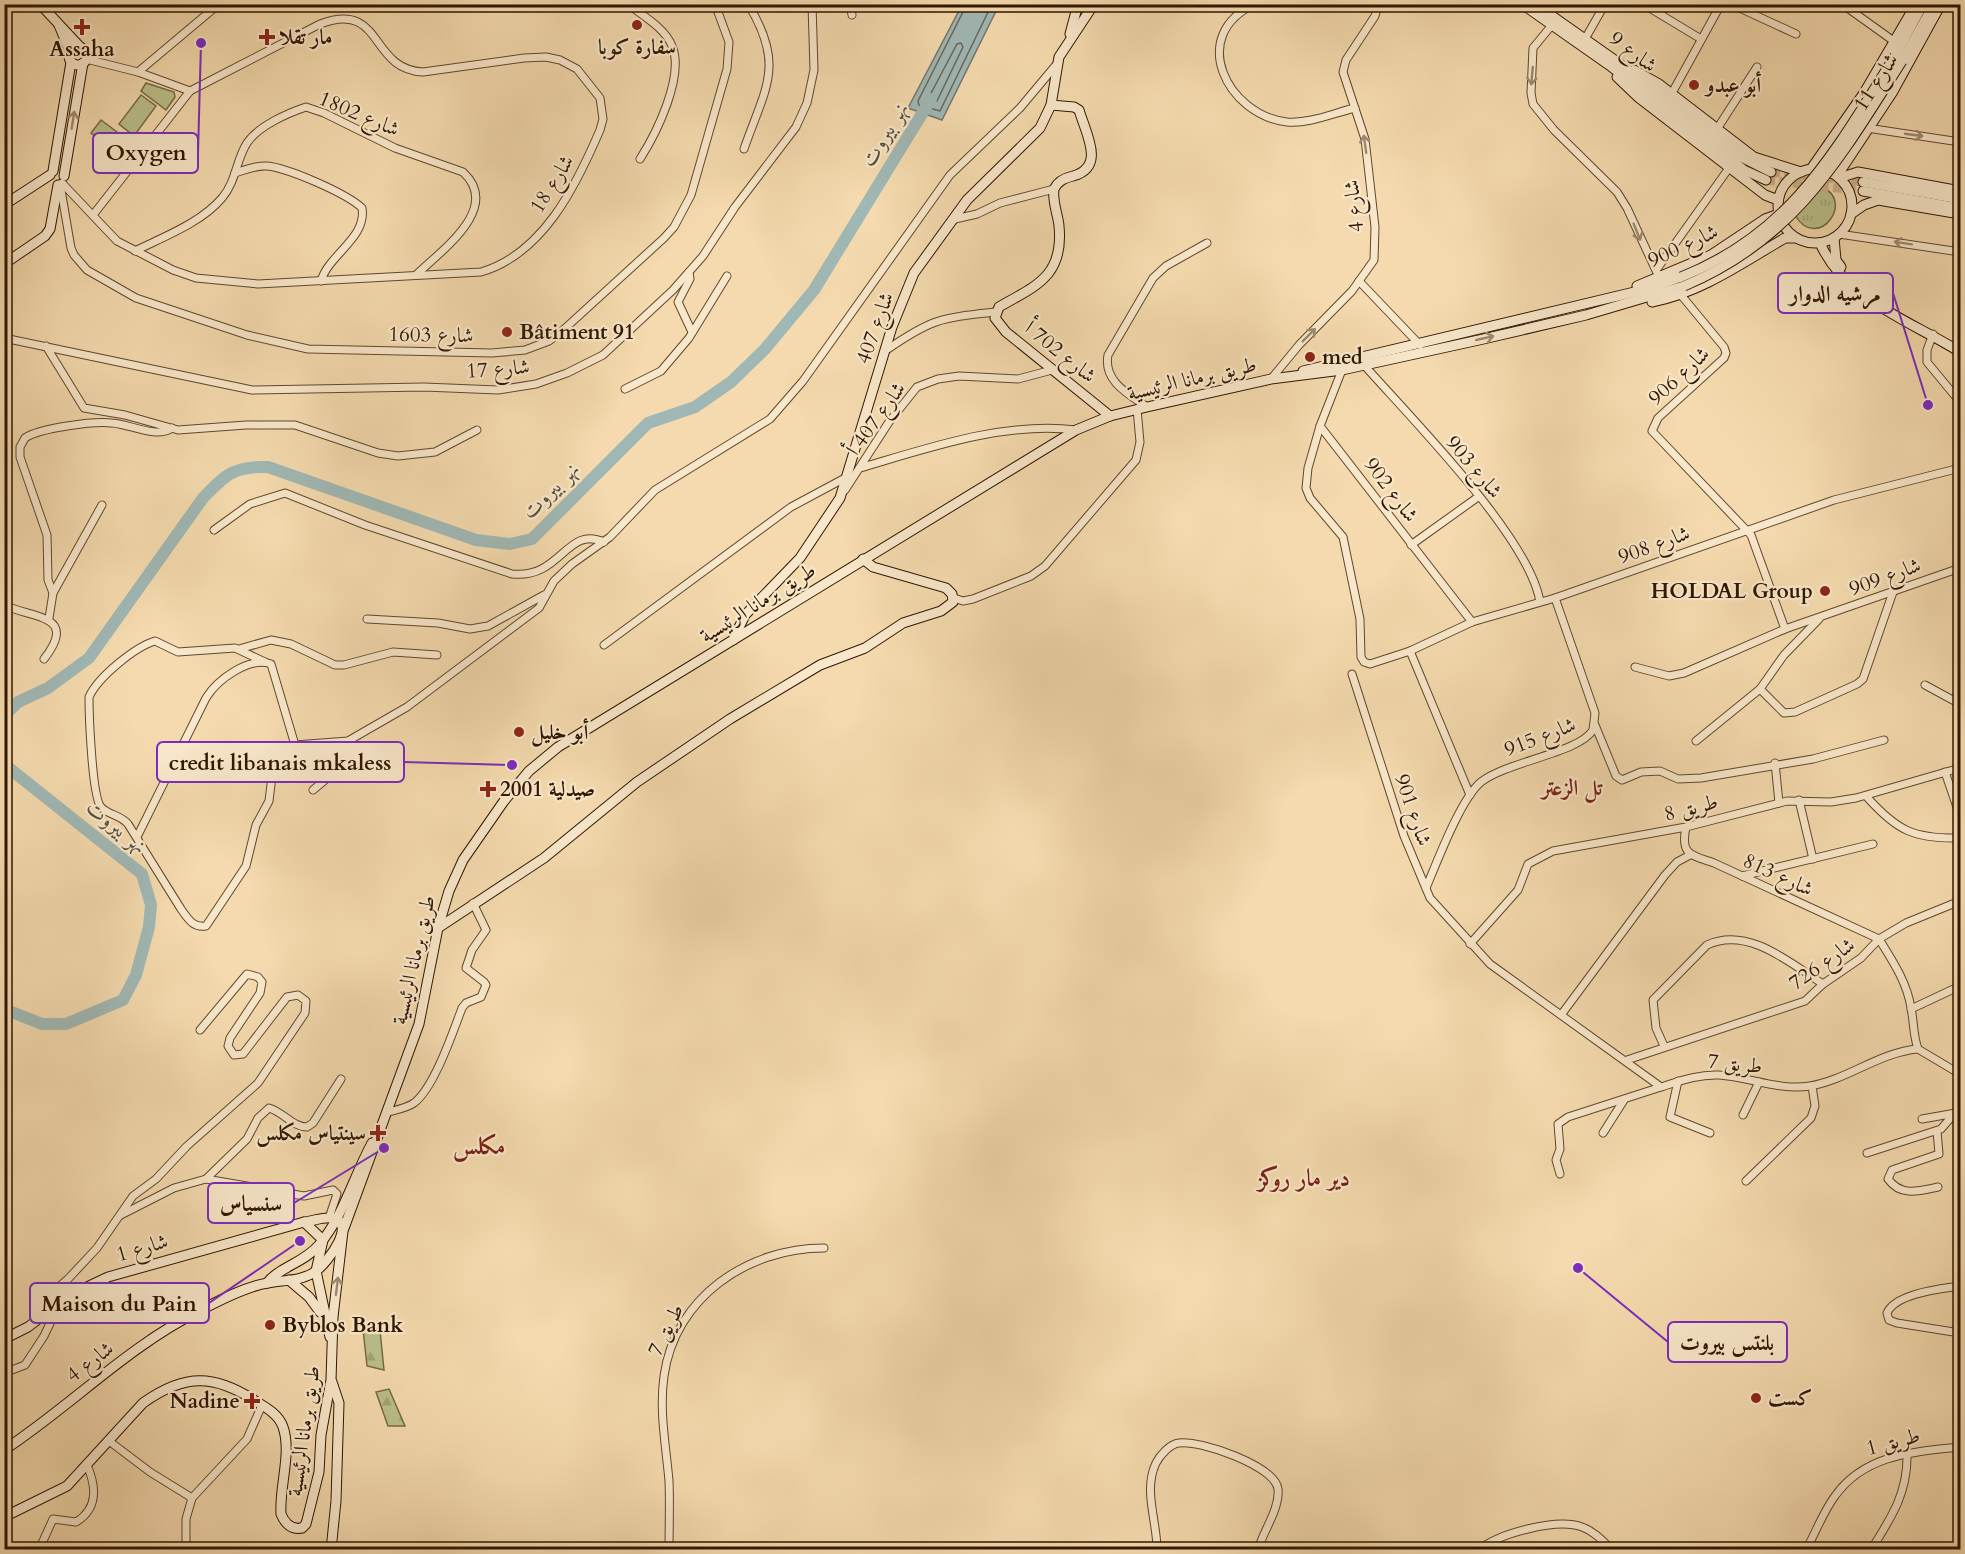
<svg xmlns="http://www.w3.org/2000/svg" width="1965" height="1554" viewBox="0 0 1965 1554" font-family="Cardo,Amiri,serif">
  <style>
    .grass { fill: url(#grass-tufts); stroke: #756b46; stroke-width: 1.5 }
    .forest { fill: url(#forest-firs); stroke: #756b46; stroke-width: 1.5 }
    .pitch { fill: #bbc08b; stroke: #756b46; stroke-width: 1.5 }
    .water { fill: #a0b8b5; stroke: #73776d; stroke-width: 1.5 }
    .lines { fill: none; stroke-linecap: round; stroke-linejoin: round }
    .shore { stroke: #68675a; stroke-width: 1.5 }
    .river { stroke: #a0b8b5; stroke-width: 12 }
    .secondary-tunnel { stroke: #cdb38b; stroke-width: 9; stroke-dasharray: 9 4.5; stroke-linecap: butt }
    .street-casing { stroke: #60472c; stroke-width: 9 }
    .secondary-casing { stroke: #2f1600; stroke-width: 11 }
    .street { stroke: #f8e7ca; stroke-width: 7 }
    .secondary { stroke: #f8e7ca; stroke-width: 9 }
    .secondary-bridge-casing { stroke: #2f1600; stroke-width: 11; stroke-linecap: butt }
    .secondary-bridge { stroke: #f8e7ca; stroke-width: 9 }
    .oneway { stroke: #9e896f }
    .poi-dot { fill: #8f2418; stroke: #f8e7ca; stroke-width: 2 }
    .labels { text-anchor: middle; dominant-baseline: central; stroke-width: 4.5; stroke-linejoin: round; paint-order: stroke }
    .poi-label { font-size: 21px; font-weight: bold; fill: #2f1600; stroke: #f8e7ca; text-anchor: start }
    .street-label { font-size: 21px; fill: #2f1600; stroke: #f8e7ca }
    .water-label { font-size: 22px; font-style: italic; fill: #574f3f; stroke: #f8e7ca }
    .neighbourhood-label { font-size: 22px; font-weight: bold; fill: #7a1f14; stroke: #f8e7ca }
    .quarter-label { font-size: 24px; font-weight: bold; fill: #7a1f14; stroke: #f8e7ca }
    .leader { fill: none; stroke: #7b2cbf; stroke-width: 2 }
    .callout-dot { fill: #7b2cbf; stroke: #f8e7ca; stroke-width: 2 }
    .callout { fill: #f8e7ca; stroke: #7b2cbf; stroke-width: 2 }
    .callout-label { font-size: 22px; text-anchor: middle; font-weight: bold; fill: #2f1600 }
  </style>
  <defs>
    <pattern id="grass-tufts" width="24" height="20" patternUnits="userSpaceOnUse" patternTransform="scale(1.5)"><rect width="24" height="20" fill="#bbc08b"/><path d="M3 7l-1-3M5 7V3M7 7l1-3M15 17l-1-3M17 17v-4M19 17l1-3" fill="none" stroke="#a1a476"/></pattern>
    <pattern id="forest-firs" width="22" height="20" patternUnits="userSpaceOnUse" patternTransform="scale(1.5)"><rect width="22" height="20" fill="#bbc08b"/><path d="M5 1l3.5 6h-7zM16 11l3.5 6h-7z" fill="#a1a476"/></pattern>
  </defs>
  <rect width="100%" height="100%" fill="#f4daae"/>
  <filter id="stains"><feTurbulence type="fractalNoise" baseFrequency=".00333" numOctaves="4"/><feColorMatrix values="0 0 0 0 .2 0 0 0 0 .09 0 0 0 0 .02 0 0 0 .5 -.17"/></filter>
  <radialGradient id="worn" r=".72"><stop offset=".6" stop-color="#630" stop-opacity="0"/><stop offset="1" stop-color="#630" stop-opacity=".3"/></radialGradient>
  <path class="grass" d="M1815,185C1861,195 1818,255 1795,215Z"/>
  <g class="forest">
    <path d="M379,1321L384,1370L367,1366L363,1329Z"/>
    <path d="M389,1389L405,1426H388L376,1392Z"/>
  </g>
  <g class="pitch">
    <path d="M146,83L174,92L175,97L166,110L141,91Z"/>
    <path d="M141,95L156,106L134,136L119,124Z"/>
    <path d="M101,120L129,141L119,154L91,133Z"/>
  </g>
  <path class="water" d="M962,5H999L942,120L908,108Z"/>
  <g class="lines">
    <g class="shore">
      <path d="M967,4L918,101L919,105L940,111L992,4"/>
      <path d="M961,43L963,47L937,101H930L929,97L957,44Z"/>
    </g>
    <g class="river">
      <path d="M4,716L18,702L48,688L89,658L203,498C226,474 234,466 268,467L476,540L510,544L532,539L648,423L695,407L731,382L765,349L814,290L931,99"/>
      <path d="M4,764L142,874L151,905L149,927L136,975L123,1000L66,1024H42L4,1009"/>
    </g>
    <g class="secondary-tunnel">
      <path d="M1771,172L1863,182"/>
      <path d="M1766,180L1863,191"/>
    </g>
    <defs>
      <g id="street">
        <path d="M628,4C643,16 665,28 672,46C685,76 656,134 640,159"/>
        <path d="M850,4L852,15"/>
        <path d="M1255,4C1187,35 1227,115 1287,122C1309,124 1334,113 1355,108"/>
        <path d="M1643,4L1701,39"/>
        <path d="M1731,4L1796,34"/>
        <path d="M1842,4L1895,42"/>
        <path d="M1552,25L1533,48L1531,93L1533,104L1554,130L1617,192L1627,208L1659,277"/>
        <path d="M1585,39L1605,4"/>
        <path d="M86,59L138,72L190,91"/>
        <path d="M4,70V115"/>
        <path d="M138,72L219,4"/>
        <path d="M1672,93L1721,4"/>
        <path d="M1867,128L1960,142"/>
        <path d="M1717,129L1757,67"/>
        <path d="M744,149C765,88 786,66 748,4"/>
        <path d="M235,173C245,170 256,165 267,166C288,168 346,193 362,208C367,238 329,254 321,281"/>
        <path d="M62,183L117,241L173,270L196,278L258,284L481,272C543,254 576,186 600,130L603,119L600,98L577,69L560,60L546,57L524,58L423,72C368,69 384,0 320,24L190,91L93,215"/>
        <path d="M60,184L71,248L74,255L87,270L136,298L247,335L308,349L492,353L525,350L549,341L561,332L664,238L674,227L691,195L727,69L729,42L715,4"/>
        <path d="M955,219L977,214L1000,203L1054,189"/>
        <path d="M1839,234L1960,252"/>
        <path d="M135,251C163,237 201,223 222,198C236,182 236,160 247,143C258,126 288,113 306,107L324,113L395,148L463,172C502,208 442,250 417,274"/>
        <path d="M1657,269L1729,168"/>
        <path d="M689,272L690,279L678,302L692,332"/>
        <path d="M1359,281L1420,345"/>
        <path d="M1681,295L1724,347L1726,353L1724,358L1658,418L1652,431L1751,535L1785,629"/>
        <path d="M1933,334L1927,350V362L1960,402"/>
        <path d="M4,338L252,390L424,387L498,390L536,384L567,373L603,355L673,290L703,256L735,207L796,127L807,103L814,70L812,4"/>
        <path d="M46,346L84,408L125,415L178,430L246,425H295L378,453L398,456L435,452L477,430"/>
        <path d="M885,351C931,319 940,318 995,312"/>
        <path d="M1364,365C1410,417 1530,538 1540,602"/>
        <path d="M1342,370L1320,426L1472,622"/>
        <path d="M1271,379L1299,345L1352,291L1374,260L1375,227L1365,139L1343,72L1346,60L1375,16L1378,4"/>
        <path d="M625,389L661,371L689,338L727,276"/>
        <path d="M1147,407C1128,394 1103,381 1108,355L1153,278L1166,266L1207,243"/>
        <path d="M1320,426L1308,468L1306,488L1310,498L1343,537L1360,619L1361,657L1364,662L1370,664L1410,651L1472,622L1555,598L1834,500L1960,468"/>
        <path d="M860,468C928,448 1005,421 1076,430"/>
        <path d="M845,490L889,422L917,387L938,379L959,376L1018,379L1052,370"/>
        <path d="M214,530L250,504L285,493L365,525L512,574C562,579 566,525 604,542"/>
        <path d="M1411,545L1478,497"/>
        <path d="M53,593L102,505"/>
        <path d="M954,598L963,601L973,599L1031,576L1045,566L1136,460L1140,442L1137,409"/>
        <path d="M4,605C33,619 79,614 44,659"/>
        <path d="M49,618L53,593L48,580L47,535L20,457V447L25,438C39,428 94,421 112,423C130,424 156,439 172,428"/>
        <path d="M367,619L438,623L470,629L488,626L544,595"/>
        <path d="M604,645L791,507L845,478"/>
        <path d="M239,649L271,640L291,644L335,665H344L393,652L437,655"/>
        <path d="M1410,651L1470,795"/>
        <path d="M265,662L235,648L178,652L155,641C135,647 98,677 89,697C89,714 92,797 101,807C108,815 121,815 128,824L181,909C188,919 193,928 206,926L246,866L256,825L269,801L273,768L282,752L295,745L348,741L407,707L539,608L554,581L572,564L610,537L655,490L770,419L803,381L950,175L1020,108L1056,65"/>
        <path d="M1635,667L1669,676L1684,673L1785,629L1960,568"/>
        <path d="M1352,674L1404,836L1430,898L1490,964L1661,1087C1680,1081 1699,1074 1719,1075C1749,1077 1780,1091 1810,1086C1847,1080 1880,1052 1918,1049L1960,1074"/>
        <path d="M1925,685L1960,704"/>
        <path d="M1760,689L1784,713L1795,712L1857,684L1863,679L1893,592"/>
        <path d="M1595,725L1616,776L1622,780L1641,772L1660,771L1678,779L1701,778L1813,759L1884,740"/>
        <path d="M1696,741L1760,689L1784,655L1819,619"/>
        <path d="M1775,763L1779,803"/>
        <path d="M1945,772L1960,816"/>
        <path d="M313,790L325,780L348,741"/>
        <path d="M1866,796C1897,831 1914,839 1960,838"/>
        <path d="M1799,800L1813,859"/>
        <path d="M1686,827C1680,855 1691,855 1714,863L1879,939"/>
        <path d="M137,837L206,698C217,680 249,656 271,664L295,745"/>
        <path d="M1742,876L1873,844"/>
        <path d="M1426,888C1437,862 1461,798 1481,782C1508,761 1579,753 1593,730L1595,713L1555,598"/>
        <path d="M1879,939C1892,960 1907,982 1911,1008C1914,1022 1913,1035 1918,1049"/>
        <path d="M1470,944L1518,890L1528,864L1553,851L1686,827L1787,801L1831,802L1856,798L1960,768"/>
        <path d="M1911,1009L1960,986"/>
        <path d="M1561,1015L1665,875L1677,862L1690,855"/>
        <path d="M1664,1046L1656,1028L1653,1000L1707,945C1748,926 1790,963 1823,984"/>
        <path d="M1627,1060L1805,1001L1823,984L1861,958L1879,939L1906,923L1960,901"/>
        <path d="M1678,1081L1670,1117L1710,1133"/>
        <path d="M388,1112C396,1110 407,1108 414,1103C434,1088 453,1032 462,1008L466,1003L481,997L486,985L484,982L466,968L472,950L486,930L473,903"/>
        <path d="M1743,1115L1759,1082"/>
        <path d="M1922,1119L1956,1113"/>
        <path d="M1937,1131L1939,1154L1892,1170L1888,1179C1901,1197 1919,1191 1938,1187"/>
        <path d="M1603,1133L1624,1100"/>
        <path d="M1867,1153L1941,1129L1960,1107"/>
        <path d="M1560,1174L1556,1160L1560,1149L1558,1124L1568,1117L1661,1087"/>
        <path d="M206,1179L247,1139L258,1118L269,1108C283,1112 293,1127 307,1127L313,1123L341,1079"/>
        <path d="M1746,1181L1811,1118L1815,1106L1812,1086"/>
        <path d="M121,1215L174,1188L206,1179L304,1196L333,1190L337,1194L329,1218"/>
        <path d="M1960,1286C1941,1289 1896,1293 1887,1313L1889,1320L1897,1323L1960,1333"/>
        <path d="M4,1373L25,1365L44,1336L53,1317L55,1306L52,1293L68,1279L97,1248L133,1196L156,1179L187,1146L258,1083L305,1013L306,1001L298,995L287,997L243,1054L234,1055L228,1046L230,1038L260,993L262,982L258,977L247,974L200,1030"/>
        <path d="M109,1441L150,1472L192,1498"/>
        <path d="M1157,1549C1157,1521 1143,1490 1156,1463C1160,1455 1170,1444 1179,1443C1201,1440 1275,1466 1278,1489C1280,1509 1263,1531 1258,1550"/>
        <path d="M39,1550L53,1519L76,1522C99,1508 96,1486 87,1465"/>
        <path d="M186,1550V1519L192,1498L247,1439L262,1405"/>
        <path d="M669,1550C669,1527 670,1504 669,1481C666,1446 659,1411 664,1376C675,1297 748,1248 824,1248"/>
        <path d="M1479,1550C1499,1533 1557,1518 1582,1527C1594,1531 1603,1541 1612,1550"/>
        <path d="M1806,1550C1816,1532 1823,1512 1835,1496C1865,1454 1914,1452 1960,1447"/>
        <path d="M1871,1550C1891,1518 1908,1493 1907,1454"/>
      </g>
      <g id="secondary">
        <path d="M40,4L82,49"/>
        <path d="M1522,4L1609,65L1744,170L1766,180"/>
        <path d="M1535,4L1616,61L1739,156L1771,172"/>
        <path d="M59,25L70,52"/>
        <path d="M1070,34L1078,4"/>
        <circle cx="78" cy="56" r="9"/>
        <path d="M1895,56L1923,4"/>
        <path d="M1902,61L1934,4"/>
        <path d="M1634,70L1659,84L1754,157L1801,172"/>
        <path d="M1617,77L1639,98L1765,195L1778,200"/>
        <path d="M1051,105L1074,107L1079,110C1086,134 1106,167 1073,176C1064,178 1058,181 1054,189C1052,202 1058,214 1059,226C1064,277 1035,286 999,307L995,318L1006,332L1110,416"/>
        <path d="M1811,169L1864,93L1916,4"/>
        <circle cx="1815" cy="206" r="37"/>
        <path d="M53,171L71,62"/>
        <path d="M64,176L83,63"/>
        <path d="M1837,176L1892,93L1941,4"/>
        <path d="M1839,178L1858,172L1960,191"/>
        <path d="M1863,182L1960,199"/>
        <path d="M1863,191L1953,207"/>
        <path d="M4,205L50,175"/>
        <path d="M1851,214L1864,205L1878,200L1960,214"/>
        <path d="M1834,238L1836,260L1841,267"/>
        <path d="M1820,243C1845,300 1911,321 1960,352"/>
        <path d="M4,264L45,236L50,229L58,185"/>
        <path d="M1637,286L1711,255L1765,219L1779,214"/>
        <path d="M1652,302C1702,292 1742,263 1785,238H1794"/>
        <path d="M1303,371L1647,289L1681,277"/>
        <path d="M733,640L745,615L800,558L840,498L892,327L914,273L967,200L1040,128L1051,105L1059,57L1094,4"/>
        <path d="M438,928L544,858L637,782L730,719L820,665L865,648L903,623L941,611L953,602L952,594L946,588L873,567L863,559"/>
        <path d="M304,1222L323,1240L316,1271L330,1337"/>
        <path d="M289,1280L309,1297L320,1312"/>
        <path d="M267,1283C279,1267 304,1263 319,1245C344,1215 353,1178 372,1143"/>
        <path d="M4,1339L28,1327L70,1295L108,1277L304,1222C313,1221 323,1217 331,1218C359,1222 327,1263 316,1271C303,1281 284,1280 268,1283C247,1286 220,1300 201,1310C128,1346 71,1406 4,1450"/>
        <path d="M4,1517L67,1486L143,1403C185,1373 215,1374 257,1402C267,1408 279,1415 283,1427C292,1453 279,1487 281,1514C285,1524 292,1530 302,1528L306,1524L319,1472L321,1435L331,1380L333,1317L343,1231L419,1024L438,928L449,891L463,860L504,801L529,771L558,747L1076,430L1110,416L1147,407L1271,379L1342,370L1479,340L1586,315L1684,286"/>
        <path d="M331,1550L336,1501L339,1403L332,1382"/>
      </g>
    </defs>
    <use href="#street" class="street-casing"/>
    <use href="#secondary" class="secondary-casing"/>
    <use href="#street" class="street"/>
    <use href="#secondary" class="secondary"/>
    <defs>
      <g id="secondary-bridge">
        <path d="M1681,277C1792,233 1835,151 1895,56"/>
        <path d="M1684,286C1796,239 1840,158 1902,61"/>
      </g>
    </defs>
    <use href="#secondary-bridge" class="secondary-bridge-casing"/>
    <use href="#secondary-bridge" class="secondary-bridge"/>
  </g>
  <defs><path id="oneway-shaft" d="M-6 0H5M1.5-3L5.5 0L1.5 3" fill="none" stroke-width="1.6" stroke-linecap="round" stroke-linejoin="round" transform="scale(1.5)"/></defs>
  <g class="oneway">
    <use href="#oneway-shaft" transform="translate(1532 76) rotate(95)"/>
    <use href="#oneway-shaft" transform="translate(73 120) rotate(-81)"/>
    <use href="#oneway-shaft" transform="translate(1914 135) rotate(8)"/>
    <use href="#oneway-shaft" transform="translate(1365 144) rotate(-98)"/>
    <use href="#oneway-shaft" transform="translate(1637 232) rotate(68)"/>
    <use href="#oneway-shaft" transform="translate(1903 243) rotate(-171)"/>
    <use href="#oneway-shaft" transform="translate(1309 335) rotate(-45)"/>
    <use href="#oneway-shaft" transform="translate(1485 338) rotate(-13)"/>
    <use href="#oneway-shaft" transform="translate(337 1286) rotate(-83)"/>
  </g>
  <g class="poi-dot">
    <circle cx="637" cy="25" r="6"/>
    <path d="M79 18h6v6h6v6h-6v6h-6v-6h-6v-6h6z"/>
    <path d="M264 28h6v6h6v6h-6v6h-6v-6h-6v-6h6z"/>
    <circle cx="1694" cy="85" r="6"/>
    <circle cx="507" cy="332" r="6"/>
    <circle cx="1310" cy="357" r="6"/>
    <circle cx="1825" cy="591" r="6"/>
    <circle cx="519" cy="732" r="6"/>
    <path d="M485 780h6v6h6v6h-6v6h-6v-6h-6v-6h6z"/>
    <path d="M375 1124h6v6h6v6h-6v6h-6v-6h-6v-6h6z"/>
    <circle cx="270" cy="1325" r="6"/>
    <circle cx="1756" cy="1398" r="6"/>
    <path d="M249 1392h6v6h6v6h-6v6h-6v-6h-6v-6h6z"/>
  </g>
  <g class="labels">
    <g class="poi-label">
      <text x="279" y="37">مار تقلا</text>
      <text x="637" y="47" text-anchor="middle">سفارة كوبا</text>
      <text x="82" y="49" text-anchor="middle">Assaha</text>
      <text x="1706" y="85">أبو عبدو</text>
      <text x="519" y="332">Bâtiment 91</text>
      <text x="1322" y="357">med</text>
      <text x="1813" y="591" text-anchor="end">HOLDAL Group</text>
      <text x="531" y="732">أبو خليل</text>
      <text x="500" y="789">صيدلية 2001</text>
      <text x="366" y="1133" text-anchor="end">سينتياس مكلس</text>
      <text x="282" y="1325">Byblos Bank</text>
      <text x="1768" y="1398">كست</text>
      <text x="240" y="1401" text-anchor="end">Nadine</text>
    </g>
    <g class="street-label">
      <text transform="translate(1633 52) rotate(37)">شارع 9</text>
      <text transform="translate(1876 82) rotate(-57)">شارع 11</text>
      <text transform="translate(359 114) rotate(23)">شارع 1802</text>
      <text transform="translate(552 184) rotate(-58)">شارع 18</text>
      <text transform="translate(1354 206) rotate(-96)">شارع 4</text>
      <text transform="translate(1683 246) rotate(-25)">شارع 900</text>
      <text transform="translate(875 328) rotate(-70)">شارع 407</text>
      <text transform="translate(431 335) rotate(1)">شارع 1603</text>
      <text transform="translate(1060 352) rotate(39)">شارع 702 أ</text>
      <text transform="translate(498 369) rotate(-4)">شارع 17</text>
      <text transform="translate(1679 376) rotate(-43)">شارع 906</text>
      <text transform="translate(1192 379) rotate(-13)">طريق برمانا الرئيسية</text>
      <text transform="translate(876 419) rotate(-54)">شارع 407 أ</text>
      <text transform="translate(1474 467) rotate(50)">شارع 903</text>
      <text transform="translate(1391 490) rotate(53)">شارع 902</text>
      <text transform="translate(1654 545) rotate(-20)">شارع 908</text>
      <text transform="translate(1885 577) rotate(-20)">شارع 909</text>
      <text transform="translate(758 603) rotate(-32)">طريق برمانا الرئيسية</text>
      <text transform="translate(1540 737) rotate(-21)">شارع 915</text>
      <text transform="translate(1691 808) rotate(-14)">طريق 8</text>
      <text transform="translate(1413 810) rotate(71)">شارع 901</text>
      <text transform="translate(1778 875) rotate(25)">شارع 813</text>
      <text transform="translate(414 960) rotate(-77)">طريق برمانا الرئيسية</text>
      <text transform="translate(1822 964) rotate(-35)">شارع 726</text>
      <text transform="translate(1735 1064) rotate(6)">7 طريق</text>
      <text transform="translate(142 1248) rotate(-16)">شارع 1</text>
      <text transform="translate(666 1330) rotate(-64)">طريق 7</text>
      <text transform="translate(90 1362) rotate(-37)">شارع 4</text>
      <text transform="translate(304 1431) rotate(-82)">طريق برمانا الرئيسية</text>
      <text transform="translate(1893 1442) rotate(-15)">طريق 1</text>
    </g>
    <g class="water-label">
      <text transform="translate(885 134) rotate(-59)">نهر بيروت</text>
      <text transform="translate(551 490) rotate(-45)">نهر بيروت</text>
      <text transform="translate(117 827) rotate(39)">نهر بيروت</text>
    </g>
    <g class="neighbourhood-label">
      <text x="1572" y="788">تل الزعتر</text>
    </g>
    <g class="quarter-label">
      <text x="479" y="1146">مكلس</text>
      <text x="1304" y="1178">دير مار روكز</text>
    </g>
  </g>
  <path class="leader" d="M201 43L198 153M1928 405L1893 293M512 765L404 762M384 1148L294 1203M300 1241L209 1303M1578 1268L1668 1342"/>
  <g class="callout-dot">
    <circle cx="201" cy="43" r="6"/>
    <circle cx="1928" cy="405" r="6"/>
    <circle cx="512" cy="765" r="6"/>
    <circle cx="384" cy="1148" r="6"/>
    <circle cx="300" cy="1241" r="6"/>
    <circle cx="1578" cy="1268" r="6"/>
  </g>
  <g class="callout">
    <rect x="93" y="133" width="105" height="40" rx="6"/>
    <rect x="1778" y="273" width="115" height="40" rx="6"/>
    <rect x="157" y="742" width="247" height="40" rx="6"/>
    <rect x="208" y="1183" width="86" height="40" rx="6"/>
    <rect x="30" y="1283" width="179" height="40" rx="6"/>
    <rect x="1668" y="1322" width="119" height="40" rx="6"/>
  </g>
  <g class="callout-label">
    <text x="146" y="160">Oxygen</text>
    <text x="1835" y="301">مرشيه الدوار</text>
    <text x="280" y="770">credit libanais mkaless</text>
    <text x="251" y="1211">سنسياس</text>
    <text x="119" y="1311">Maison du Pain</text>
    <text x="1727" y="1350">بلنتس بيروت</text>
  </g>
  <rect width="1965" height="1554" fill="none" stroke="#f4daae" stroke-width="24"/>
  <rect x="6" y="6" width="1953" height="1542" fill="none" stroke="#2f1600" stroke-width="3"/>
  <rect x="12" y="12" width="1941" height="1530" fill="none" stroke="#2f1600" stroke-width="1.5"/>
  <rect width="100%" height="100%" filter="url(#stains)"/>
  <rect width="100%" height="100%" fill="url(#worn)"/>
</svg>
